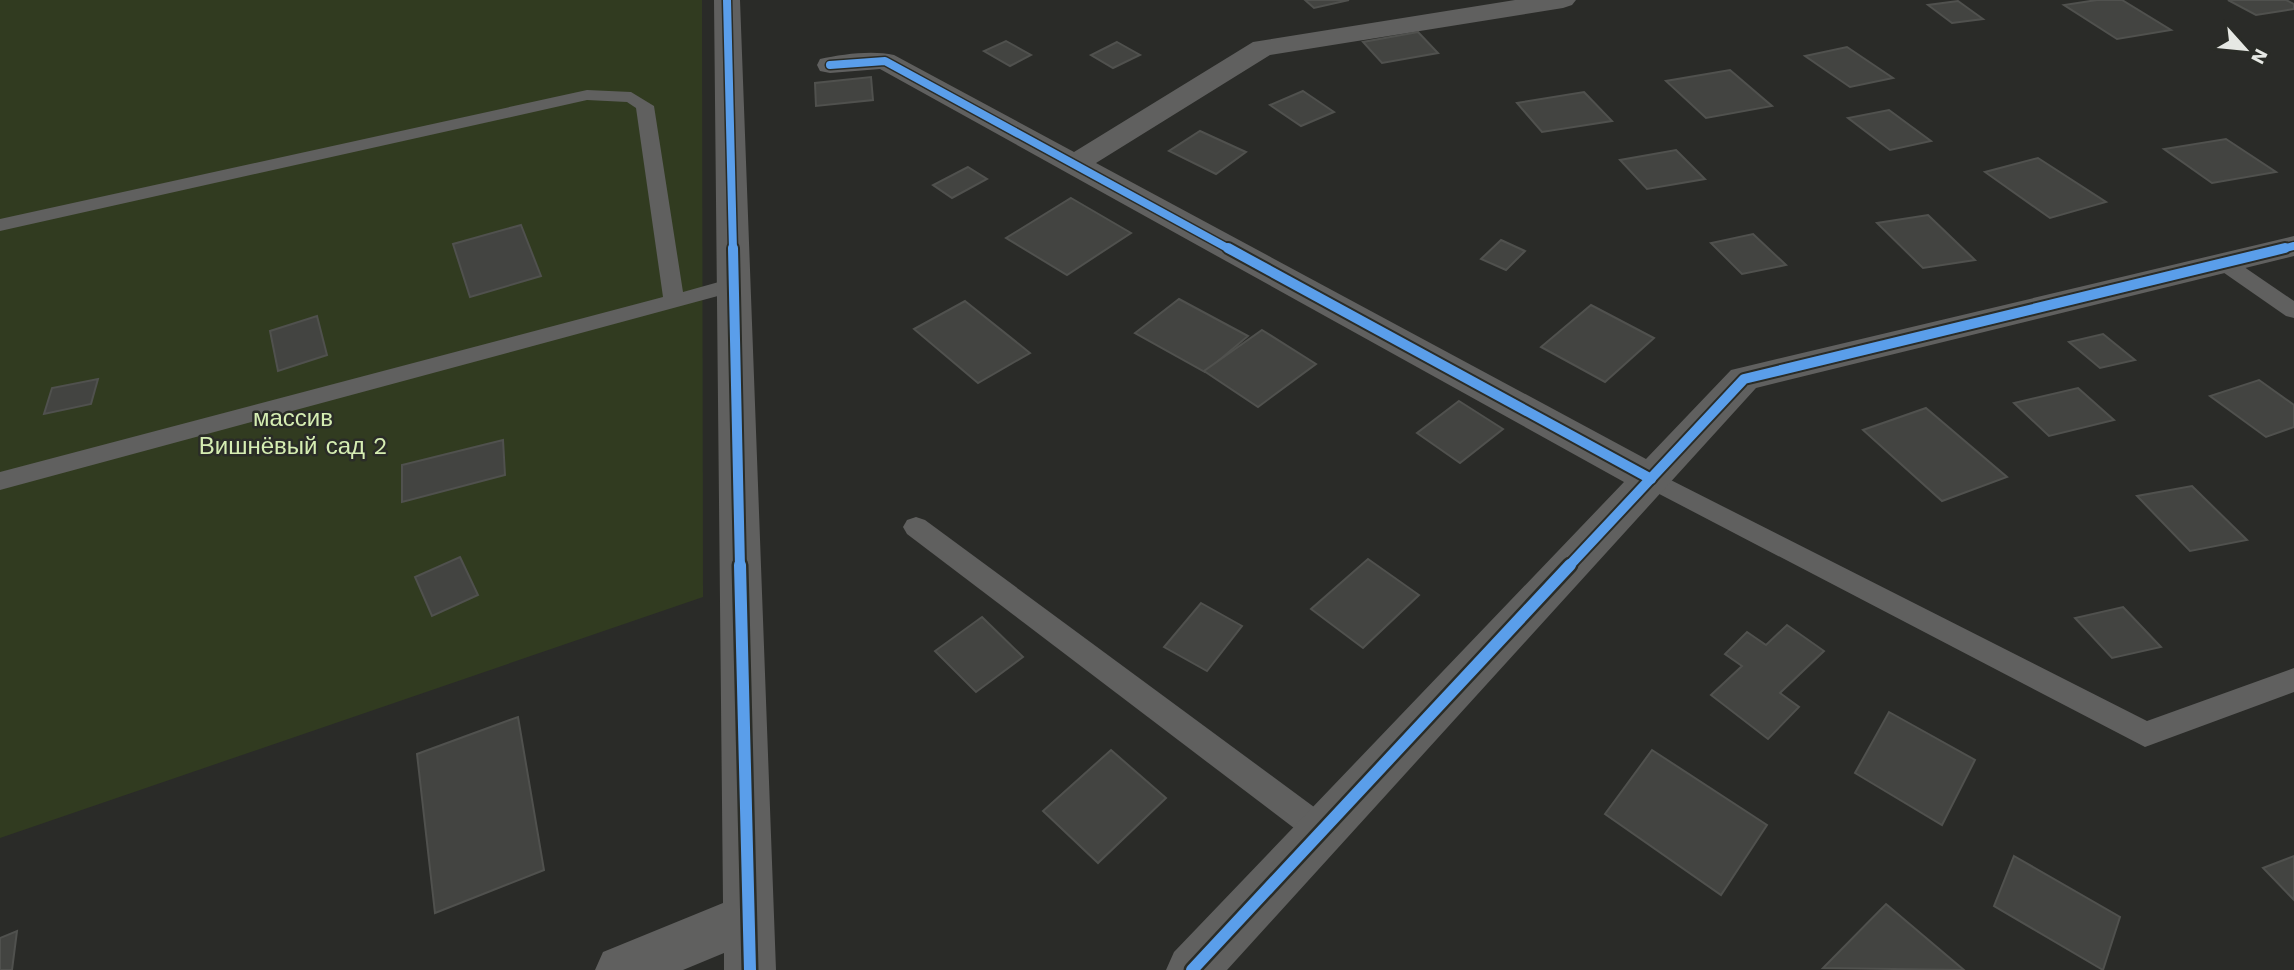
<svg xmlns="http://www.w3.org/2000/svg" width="2294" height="970" viewBox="0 0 2294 970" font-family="'Work Sans',sans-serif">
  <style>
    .green { fill: #313b20 }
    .building { fill: #434441; stroke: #50514e; stroke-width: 2 }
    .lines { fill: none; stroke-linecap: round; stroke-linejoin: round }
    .lane { fill: #60605f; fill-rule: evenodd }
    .street { fill: #60605f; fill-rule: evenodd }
    .cycleway-far2-casing { stroke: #2a2c27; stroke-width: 11 }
    .cycleway-far1-casing { stroke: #2a2c27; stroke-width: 14 }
    .cycleway-casing { stroke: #2a2c27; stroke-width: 17 }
    .cycleway-far2 { stroke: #5a9eea; stroke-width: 8 }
    .cycleway-far1 { stroke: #5a9eea; stroke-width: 10 }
    .cycleway { stroke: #5a9eea; stroke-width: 12 }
    .labels { text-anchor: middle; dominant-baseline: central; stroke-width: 5; stroke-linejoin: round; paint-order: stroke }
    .park-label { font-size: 24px; fill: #d5edb2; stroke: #2a2c27 }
  </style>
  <rect width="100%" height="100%" fill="#2a2b28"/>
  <path class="green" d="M0,0H702L703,597L0,838Z"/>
  <g class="building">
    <path d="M1305,0H1349L1314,8Z"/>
    <path d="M2097,0H2122L2171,30L2117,39L2064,5Z"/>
    <path d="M2228,0H2286L2294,4V9L2256,15Z"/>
    <path d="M1958,1L1983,19L1952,23L1928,5Z"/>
    <path d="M1418,32L1438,53L1382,63L1363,42Z"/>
    <path d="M1006,41L1031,55L1010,66L984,51Z"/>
    <path d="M1117,42L1140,55L1113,68L1091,55Z"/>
    <path d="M1847,47L1893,78L1850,87L1805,56Z"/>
    <path d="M1730,70L1772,106L1706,118L1666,81Z"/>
    <path d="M871,77L873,100L816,106L815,83Z"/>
    <path d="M1303,91L1334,112L1301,126L1270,105Z"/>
    <path d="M1584,92L1612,121L1542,132L1517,103Z"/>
    <path d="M1889,110L1931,141L1890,150L1848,118Z"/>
    <path d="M1200,131L1246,152L1216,174L1169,151Z"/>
    <path d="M2226,139L2276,172L2212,183L2164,149Z"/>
    <path d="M1676,150L1705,179L1647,189L1620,160Z"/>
    <path d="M2038,158L2106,202L2050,218L1985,172Z"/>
    <path d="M968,167L987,179L952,198L933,185Z"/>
    <path d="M1071,198L1131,233L1067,275L1006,238Z"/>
    <path d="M1928,215L1975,260L1923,268L1877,223Z"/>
    <path d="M521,225L541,276L470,297L453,244Z"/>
    <path d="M1753,234L1786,265L1742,274L1711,243Z"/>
    <path d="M1501,240L1525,251L1506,270L1481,259Z"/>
    <path d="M1179,299L1248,336L1205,372L1135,333Z"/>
    <path d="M965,301L1030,353L978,383L914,329Z"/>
    <path d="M1591,305L1654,338L1605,382L1541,347Z"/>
    <path d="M317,316L327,355L278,371L270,331Z"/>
    <path d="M1262,330L1316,364L1258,407L1204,371Z"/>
    <path d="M2103,334L2135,360L2100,368L2069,342Z"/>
    <path d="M98,379L91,404L44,414L52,388Z"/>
    <path d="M2259,380L2294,405V427L2266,437L2210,396Z"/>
    <path d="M2078,388L2114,420L2049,436L2014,403Z"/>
    <path d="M1459,401L1503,429L1460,463L1417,433Z"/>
    <path d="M1926,408L2007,477L1942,501L1863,430Z"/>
    <path d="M503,440L505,475L402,502V465Z"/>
    <path d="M2192,486L2247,540L2190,551L2137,496Z"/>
    <path d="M460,557L478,595L432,616L415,577Z"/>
    <path d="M1368,559L1419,595L1363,648L1311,609Z"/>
    <path d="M1201,603L1242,626L1207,671L1164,647Z"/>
    <path d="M2123,607L2161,647L2112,658L2075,618Z"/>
    <path d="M982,617L1023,657L976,692L935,651Z"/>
    <path d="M1787,625L1824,651L1780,693L1799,707L1768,739L1711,695L1742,666L1725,654L1747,632L1766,645Z"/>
    <path d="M1889,712L1975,760L1942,825L1855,773Z"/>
    <path d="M518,717L544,870L435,913L417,754Z"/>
    <path d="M1111,750L1166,798L1098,863L1043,811Z"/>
    <path d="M1652,750L1767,825L1721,895L1605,814Z"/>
    <path d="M2014,856L2120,917L2103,970L1994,906Z"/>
    <path d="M2294,856V900L2263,868Z"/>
    <path d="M1886,904L1964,970L1823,968Z"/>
    <path d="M17,931L12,970H0V938Z"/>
  </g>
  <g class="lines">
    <g class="lane">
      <path d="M587,90L631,92L654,106L683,292L733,278L740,280L743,285L740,290L0,490V472L663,297L636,108L627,102L587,100L0,231V219Z"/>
      <path d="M2224,257L2231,258L2294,301V318L2286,316L2217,268L2214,263L2217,258Z"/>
      <path d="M1651,470L2147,721L2294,668V692L2145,747L1642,485L1639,479L1642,473Z"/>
      <path d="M916,517L925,520L1333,821L1337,831L1333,841L1322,845L1311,841L907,534L903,527L907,520Z"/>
    </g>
    <g class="street">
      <path d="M714,0H740L776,970H724V953L683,970H595L603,952L723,903Z"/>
      <path d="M1515,0H1576L1572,5L1563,8L1270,55L1096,163L1646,459L1731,370L2294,236V256L1756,388L1227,970H1166L1174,952L1624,482L880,69L830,73L820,71L817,65L820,59C842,54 873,50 894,55L1074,152L1253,42Z"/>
    </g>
    <defs>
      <g id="cycleway-far2">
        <path d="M727,0L733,250"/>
        <path d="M830,65L885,61L1231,250"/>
        <path d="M2278,250L2294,246"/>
      </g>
      <g id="cycleway-far1">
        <path d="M733,248L740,567"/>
        <path d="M1228,248L1651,479"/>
        <path d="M1568,567L1744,379L2285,248"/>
      </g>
      <g id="cycleway">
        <path d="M740,565L750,970"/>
        <path d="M1192,970L1570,565"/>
      </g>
    </defs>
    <use href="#cycleway-far2" class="cycleway-far2-casing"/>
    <use href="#cycleway-far1" class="cycleway-far1-casing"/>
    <use href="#cycleway" class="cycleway-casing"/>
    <use href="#cycleway-far2" class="cycleway-far2"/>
    <use href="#cycleway-far1" class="cycleway-far1"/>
    <use href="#cycleway" class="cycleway"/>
  </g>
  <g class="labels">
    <g class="park-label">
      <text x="293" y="418">массив<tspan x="293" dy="28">Вишнёвый сад 2</tspan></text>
    </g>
  </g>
  <g transform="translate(2245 49) rotate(117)" stroke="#2a2c27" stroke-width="5" paint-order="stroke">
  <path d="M0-5L12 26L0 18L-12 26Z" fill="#e6e8e4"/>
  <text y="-10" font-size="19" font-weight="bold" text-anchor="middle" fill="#e6e8e4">N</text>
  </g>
</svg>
